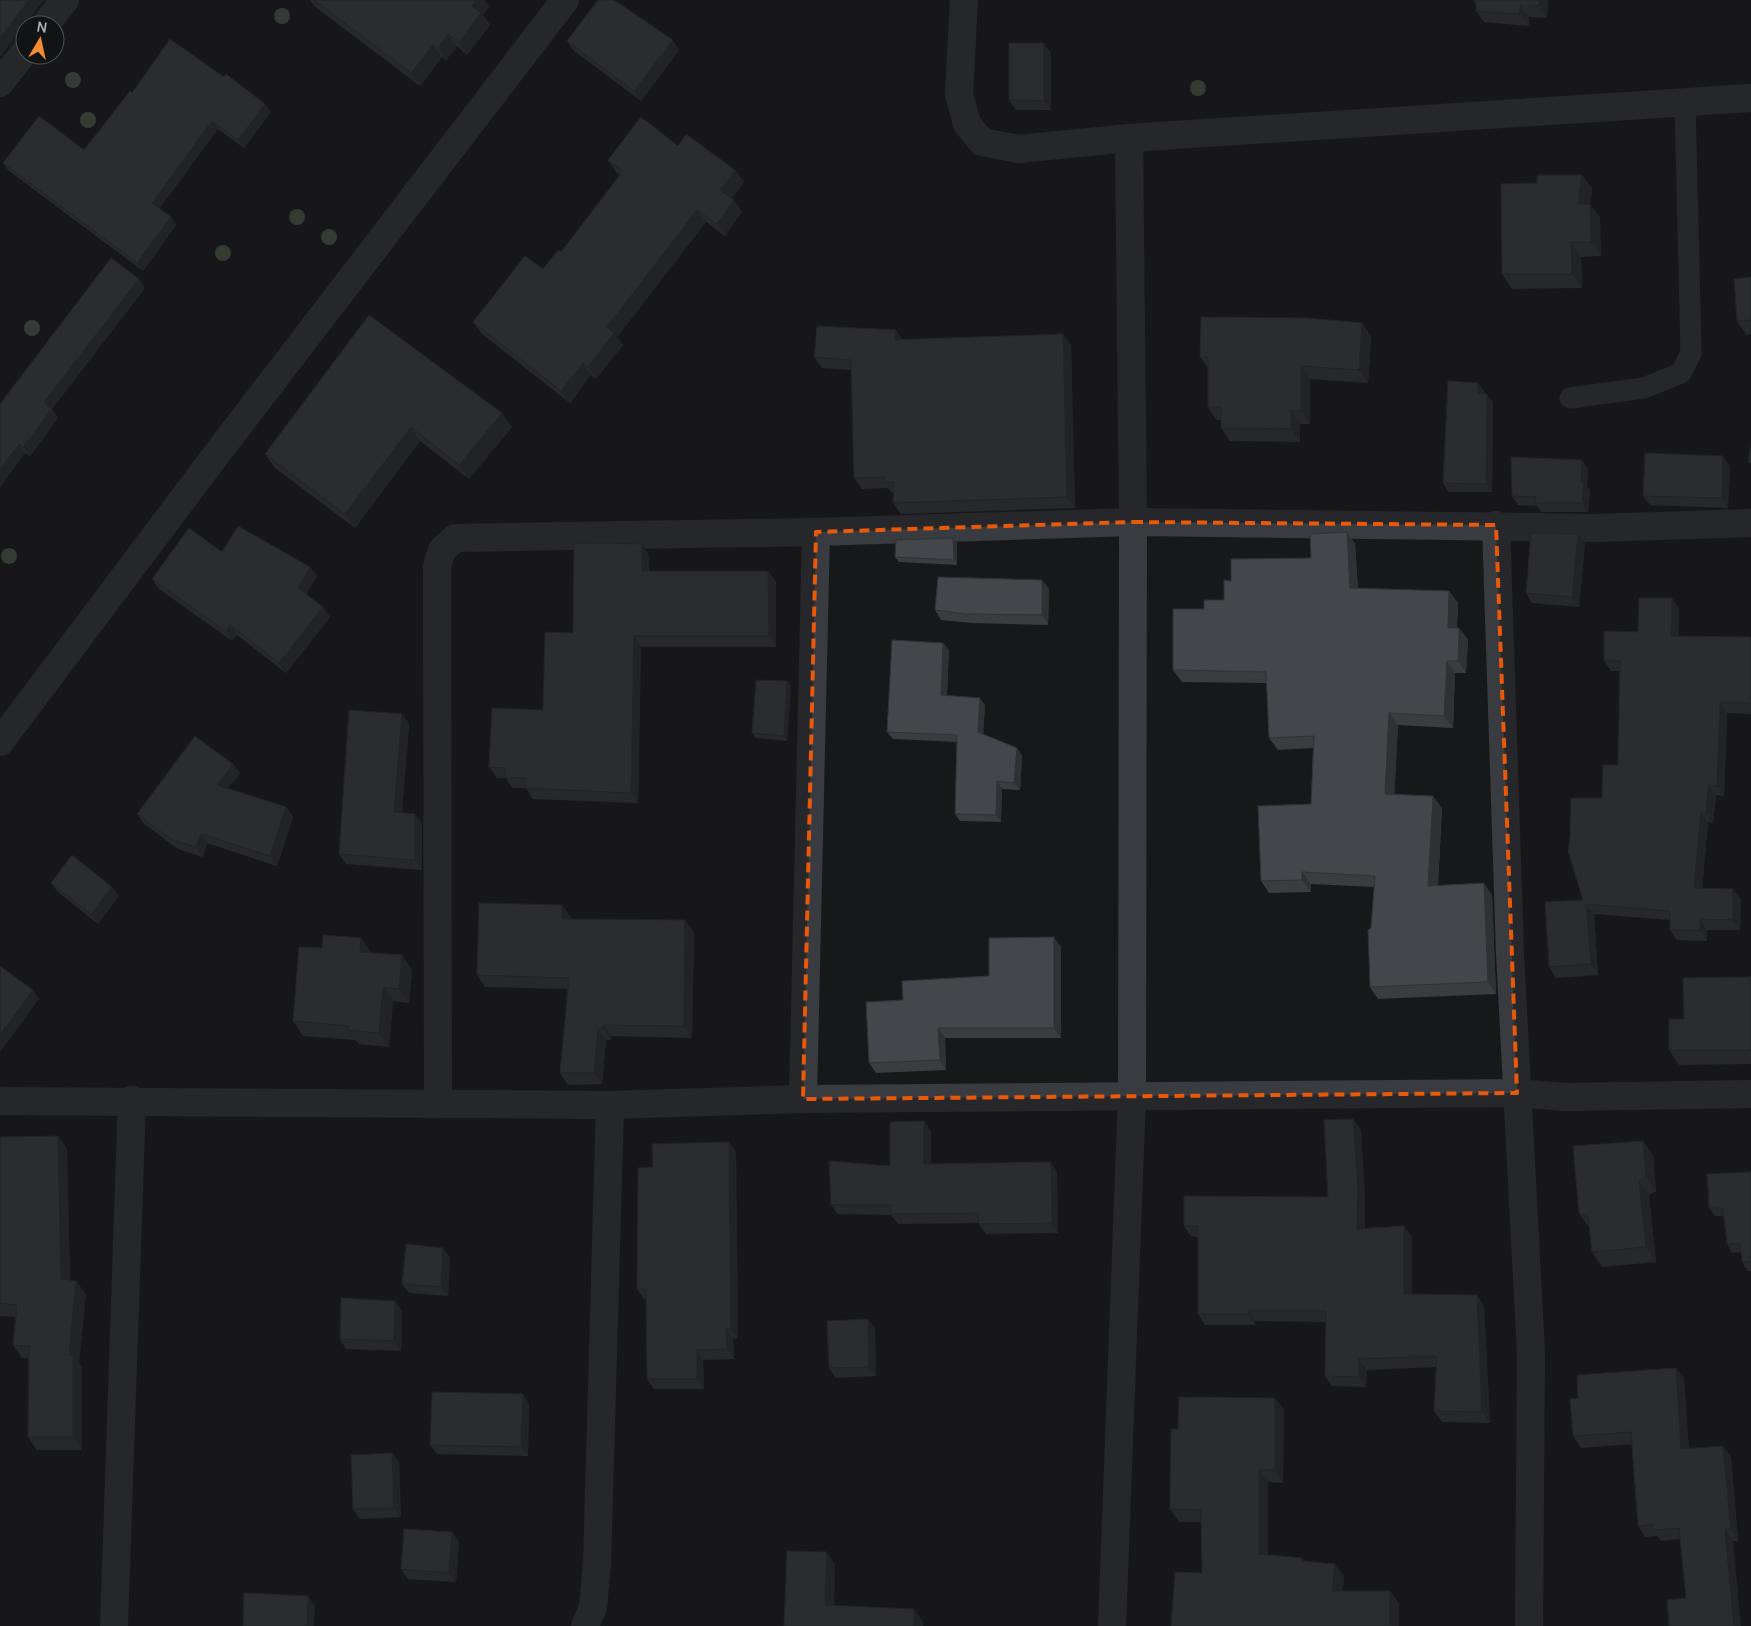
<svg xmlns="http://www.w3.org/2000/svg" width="1751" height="1626" viewBox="0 0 1751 1626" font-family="Manrope,sans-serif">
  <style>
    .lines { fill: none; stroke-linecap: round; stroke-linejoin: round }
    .service { stroke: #383b3f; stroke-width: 21 }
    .minor { stroke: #383b3f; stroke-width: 28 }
    .tree { fill: #546652 }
    .wall { fill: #3a3c40 }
    .shaded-wall { fill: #2f3134 }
    .building { fill: #43464a; stroke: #2f3134 }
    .marked { fill: none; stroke: #e8590c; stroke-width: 4; stroke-dasharray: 10 6; stroke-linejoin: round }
  </style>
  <rect width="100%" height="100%" fill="#17181a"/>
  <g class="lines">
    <path class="service" d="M1570,398L1644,388L1681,373L1691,353L1685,101"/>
    <g class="minor">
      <path d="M964,0L959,94L967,124L982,142L1019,149L1129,138L1751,98"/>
      <path d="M45,25L65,0"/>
      <path d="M0,83L25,51"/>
      <path d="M1496,525L1510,954L1531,1353L1529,1626"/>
      <path d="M0,742L222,447L565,0"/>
      <path d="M803,1099L816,532"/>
      <path d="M0,1101L610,1105L803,1099L1517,1093L1565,1097L1751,1094"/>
      <path d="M438,1103L437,566L442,550L455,538L816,532L1133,522L1596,528L1751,523"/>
      <path d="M114,1626L132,1100"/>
      <path d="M585,1626L593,1607L597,1564L610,1105"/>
      <path d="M1112,1626L1132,1095L1133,522L1129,138"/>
    </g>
  </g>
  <g class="tree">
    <circle cx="282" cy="16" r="8"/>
    <circle cx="73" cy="80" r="8"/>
    <circle cx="1198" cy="88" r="8"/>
    <circle cx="88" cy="120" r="8"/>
    <circle cx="297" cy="217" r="8"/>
    <circle cx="329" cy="237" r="8"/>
    <circle cx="223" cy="253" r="8"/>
    <circle cx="32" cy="328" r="8"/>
    <circle cx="9" cy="556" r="8"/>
  </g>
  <g class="wall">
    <path d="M310,0H484L489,7L483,15L490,25L467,55L457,46L446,60L442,57L420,86L314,6Z"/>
    <path d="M1474,0H1548L1547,18L1529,17V26L1484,22L1476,11V4Z"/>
    <path d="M567,41L679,50L641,101L573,50Z"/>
    <path d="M1051,53V110H1016L1009,100Z"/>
    <path d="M132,93L271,112L244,148L218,129L159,209L171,217L176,225L143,271L9,171L3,163L84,150Z"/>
    <path d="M678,146L735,170L744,182L732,198L742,212L725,236L706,222L617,337L623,345L596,379L591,375L570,403L482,334L473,322L543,269L561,252L620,175L616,172L608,160Z"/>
    <path d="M1582,175L1592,189L1590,204L1600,218L1601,256L1581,257L1582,288L1512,289L1502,274L1537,183Z"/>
    <path d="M1751,277V334L1746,335L1737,321Z"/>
    <path d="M145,288L52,409L58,418L30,456L25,453L0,487V404Z"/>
    <path d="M369,315L512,427L469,479L420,441L355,528L275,468L265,454Z"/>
    <path d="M1362,323L1371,336L1368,383L1310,379V424H1300V442L1230,441L1221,428V420H1217L1208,407V368L1200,357Z"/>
    <path d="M1063,334L1071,345L1075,508L901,514L893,503L894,493H892L888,488L862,489L854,478L851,370L822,368L814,357L902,339Z"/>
    <path d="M1484,391V394L1493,402L1492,492H1449L1443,483Z"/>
    <path d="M1582,460L1588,469L1587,486L1590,491L1588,512H1541L1537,506L1518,505L1512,496Z"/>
    <path d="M1730,466L1728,508L1650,505L1643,496Z"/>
    <path d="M1347,532L1355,544L1358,588L1449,591L1458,603L1457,628H1459L1468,640L1466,673H1455L1453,728L1398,725L1394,794L1442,808L1438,886L1492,895L1496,994L1378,999L1370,987L1371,928L1374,887L1311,884V892L1269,893L1261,881L1311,804L1313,748L1278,750L1269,738L1267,683L1182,682L1173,670L1204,609L1224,600L1231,581L1311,558Z"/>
    <path d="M953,538L957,543V565L899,562L895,557Z"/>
    <path d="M1585,543L1579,607L1532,603L1526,593Z"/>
    <path d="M222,552L310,567L317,576L306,595L323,607L330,617L286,673L237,635L232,641L159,589L152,579Z"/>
    <path d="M649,555V571H768L776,582V647H641L638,803L533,799L526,788H512L506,778H497L489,767L543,710L573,633Z"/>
    <path d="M1049,589L1048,625L973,623L941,620L935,610Z"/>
    <path d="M1672,598L1679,609L1678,636L1751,637V714L1727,713L1724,796L1716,795L1713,823L1708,822L1702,888L1733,889L1741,899L1740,930H1707V941L1677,940L1670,930V920L1594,914L1598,975L1556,978L1549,967L1583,900L1602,798L1618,765L1620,671H1611L1604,660L1638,632Z"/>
    <path d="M943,643L949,650L947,695L985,705L983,734L1017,748L1022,756L1020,790L1002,789L1001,822L960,821L955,814L957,742L893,739L887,732Z"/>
    <path d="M787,681L791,686L787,741L756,738L752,733Z"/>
    <path d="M402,714L409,724L402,812L422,823V870L346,864L339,854Z"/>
    <path d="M233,764L240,774L228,788L286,807L293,817L277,866L207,843L203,857L178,849L144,824L137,814Z"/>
    <path d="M51,883L112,887L119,896L98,924L58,892Z"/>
    <path d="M571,917L570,919L694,932L692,1038L611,1036V1040H606L602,1084L568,1085L560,1073L568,989L485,987L477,975Z"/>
    <path d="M1061,947V1038H945L946,1070L876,1073L869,1063L903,1000L989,976Z"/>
    <path d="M371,953L402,955L412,970L409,1003L393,1001L389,1047L359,1044L356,1040L303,1036L293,1021Z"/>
    <path d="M1751,977V1064L1679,1065L1669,1050L1684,1019Z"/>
    <path d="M1361,1130L1365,1197V1228L1404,1226L1412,1237V1294L1477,1295L1484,1306L1490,1423L1442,1422L1434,1411L1436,1367L1367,1370L1366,1387L1332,1386L1325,1376L1326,1322L1255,1321V1325H1205L1198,1314V1237L1191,1236L1184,1226L1328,1197Z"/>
    <path d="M931,1131V1164L1057,1172L1058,1233L986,1234L979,1224V1223L898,1224L891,1215L838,1214L831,1205L890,1166Z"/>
    <path d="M0,1137L67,1149L70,1280L86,1294L79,1363L82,1368V1450H37L28,1437L29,1358H22L13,1345L16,1317L0,1316Z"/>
    <path d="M1643,1141L1653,1155L1656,1191L1649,1195L1656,1262L1602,1267L1592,1252L1589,1227L1579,1213Z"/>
    <path d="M729,1142L736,1152L738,1339L733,1338L734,1359L703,1360L704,1389H654L647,1379L646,1299H644L637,1289L653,1167Z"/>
    <path d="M1751,1172V1271H1748L1742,1262L1741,1252L1732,1253L1727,1244L1724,1216H1715L1709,1208Z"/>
    <path d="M450,1257L448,1296L409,1293L402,1284Z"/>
    <path d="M395,1301L402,1311L401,1351L346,1349L340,1339Z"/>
    <path d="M875,1329L876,1376L836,1378L829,1368Z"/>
    <path d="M1684,1379L1689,1449L1731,1457L1738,1541H1733L1686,1598L1680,1539L1661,1541L1657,1536L1645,1537L1638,1526L1632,1444L1581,1448L1573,1436L1578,1398Z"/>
    <path d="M523,1394L529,1404L528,1456L437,1454L430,1445Z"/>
    <path d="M1275,1398L1284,1410L1283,1483L1268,1482V1555L1302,1558L1305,1561L1344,1577L1342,1591H1390L1399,1604V1626H1171L1202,1573L1201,1522H1179L1170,1509L1178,1429Z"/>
    <path d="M392,1453L399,1463L401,1517L360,1519L353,1509Z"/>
    <path d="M452,1532L459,1542L456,1582L408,1579L401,1569Z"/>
  </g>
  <g class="shaded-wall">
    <path d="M29,0H44L0,57V38Z"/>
    <path d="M476,0H484L489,7L483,15L490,25L467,55L459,42L472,6Z"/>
    <path d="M1539,0H1548L1547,18L1539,6Z"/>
    <path d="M1520,5L1529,17V26L1520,14Z"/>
    <path d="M448,34L457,46L446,60L438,48Z"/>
    <path d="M673,40L679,50L641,101L634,91Z"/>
    <path d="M1044,43L1051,53V110L1044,101Z"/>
    <path d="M433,45L442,57L420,86L411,73Z"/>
    <path d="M265,104L271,112L244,148L238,140Z"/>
    <path d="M212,121L218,129L157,211L152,203Z"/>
    <path d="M735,170L744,182L729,202L720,190Z"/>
    <path d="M1582,175L1592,189L1588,218L1578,204Z"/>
    <path d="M734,200L742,212L725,236L717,224Z"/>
    <path d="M1590,204L1600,218L1601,256L1591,242Z"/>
    <path d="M697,210L706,222L617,337L623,345L596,379L588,367L607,327Z"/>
    <path d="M171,217L176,225L143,271L137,263Z"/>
    <path d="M1571,242L1581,257L1582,288L1572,274Z"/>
    <path d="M139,279L145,288L50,411L44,402Z"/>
    <path d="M1362,323L1371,336L1368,383L1359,370Z"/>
    <path d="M896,330L903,341L895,340Z"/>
    <path d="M1063,334L1071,345L1075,508L1067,497Z"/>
    <path d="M583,363L591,375L570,403L561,391Z"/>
    <path d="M1301,366L1310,379V424L1301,411Z"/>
    <path d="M1478,383L1484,391V402L1478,393Z"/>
    <path d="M1487,394L1493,402L1492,492L1486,484Z"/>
    <path d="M52,409L58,418L30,456L23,447Z"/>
    <path d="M1291,411L1300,424V442L1291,429Z"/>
    <path d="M502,413L512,427L469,479L459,465Z"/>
    <path d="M411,427L420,441L355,528L345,514Z"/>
    <path d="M19,444L25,453L0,487V470Z"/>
    <path d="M1723,456L1730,466L1728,508L1722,498Z"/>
    <path d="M1582,460L1588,469L1587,486L1590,491L1588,512L1582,503L1581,482Z"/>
    <path d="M1347,532L1355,544L1358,600L1350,588Z"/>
    <path d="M1578,534L1585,543L1579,607L1572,597Z"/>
    <path d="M953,538L957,543V565L954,560Z"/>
    <path d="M642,544L649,555V582L642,571Z"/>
    <path d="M310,567L317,576L304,598L298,588Z"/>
    <path d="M768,571L776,582V647L769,636Z"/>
    <path d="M1042,580L1049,589L1048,625L1042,615Z"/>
    <path d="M1449,591L1458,603L1456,640L1448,628Z"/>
    <path d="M1672,598L1679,609L1678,647L1671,636Z"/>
    <path d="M323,607L330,617L286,673L279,663Z"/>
    <path d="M230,625L237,635L232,641L226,631Z"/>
    <path d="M1459,628L1468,640L1466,673L1458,661Z"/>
    <path d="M634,636L641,647L638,803L631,793Z"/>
    <path d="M943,643L949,650L946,703L941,695Z"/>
    <path d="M1447,661L1455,673L1453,728L1444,716Z"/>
    <path d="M787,681L791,686L787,741L784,736Z"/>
    <path d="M980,698L985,705L983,739L978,732Z"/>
    <path d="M1720,703L1727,713L1724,796L1717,786Z"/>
    <path d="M1389,713L1398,725L1394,806L1385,794Z"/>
    <path d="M402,714L409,724L401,822L394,812Z"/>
    <path d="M1017,748L1022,756L1020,790L1014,783Z"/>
    <path d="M233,764L240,774L223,794L217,785Z"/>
    <path d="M997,781L1002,789L1001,822L996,815Z"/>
    <path d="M1708,785L1716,795L1713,823L1706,813Z"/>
    <path d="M1433,796L1442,808L1437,898L1428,886Z"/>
    <path d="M286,807L293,817L277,866L270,856Z"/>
    <path d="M1701,812L1708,822L1701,898L1694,888Z"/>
    <path d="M415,814L422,823V870L415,860Z"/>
    <path d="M201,834L207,843L203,857L196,847Z"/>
    <path d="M1302,872L1311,884V892L1302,880Z"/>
    <path d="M1484,883L1492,895L1496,994L1488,982Z"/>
    <path d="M112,887L119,896L98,924L91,914Z"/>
    <path d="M1733,889L1741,899L1740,930L1733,920Z"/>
    <path d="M1586,904L1594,914L1598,975L1591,964Z"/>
    <path d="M562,905L571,917L570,930L562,919Z"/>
    <path d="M1700,919L1707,930V941L1700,930Z"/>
    <path d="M685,920L694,932L692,1038L684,1026Z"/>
    <path d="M1054,937L1061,947V1038L1054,1028Z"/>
    <path d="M361,938L371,953L360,952Z"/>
    <path d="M402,955L412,970L409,1003L399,989Z"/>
    <path d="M383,987L393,1001L389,1047L379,1033Z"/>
    <path d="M33,990L39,999L0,1052V1035Z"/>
    <path d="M603,1025L611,1036V1040L603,1028Z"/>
    <path d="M598,1028L606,1040L602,1084L594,1073Z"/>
    <path d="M938,1028L945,1038L946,1070L940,1060Z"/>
    <path d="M1353,1119L1361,1130L1365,1197V1239L1357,1229Z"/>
    <path d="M924,1121L931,1131V1174L924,1164Z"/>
    <path d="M58,1136L67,1149L70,1292L61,1279Z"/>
    <path d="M1643,1141L1653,1155L1656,1191L1646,1176Z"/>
    <path d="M729,1142L736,1152L738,1339L731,1329Z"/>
    <path d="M1051,1162L1057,1172L1058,1233L1052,1223Z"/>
    <path d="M1639,1181L1649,1195L1656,1262L1646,1247Z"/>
    <path d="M1404,1226L1412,1237V1305L1404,1294Z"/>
    <path d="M443,1248L450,1257L448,1296L441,1287Z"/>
    <path d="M76,1281L86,1294L79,1363L82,1368V1450L73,1437L69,1355Z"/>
    <path d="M1477,1295L1484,1306L1490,1423L1482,1412Z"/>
    <path d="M395,1301L402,1311L401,1351L394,1341Z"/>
    <path d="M1248,1311L1255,1321V1325L1248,1314Z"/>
    <path d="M868,1319L875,1329L876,1376L869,1367Z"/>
    <path d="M726,1328L733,1338L734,1359L727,1349Z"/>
    <path d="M697,1350L703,1360L704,1389L697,1379Z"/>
    <path d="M1359,1359L1367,1370L1366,1387L1359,1377Z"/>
    <path d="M1676,1368L1684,1379L1689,1461L1681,1449Z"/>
    <path d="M523,1394L529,1404L528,1456L521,1447Z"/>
    <path d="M1275,1398L1284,1410L1283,1483L1275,1470Z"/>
    <path d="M1723,1446L1731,1457L1738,1541L1731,1529Z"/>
    <path d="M392,1453L399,1463L401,1517L394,1508Z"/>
    <path d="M1259,1470L1268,1482V1567L1259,1554Z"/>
    <path d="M1725,1530L1733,1541L1741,1626H1734Z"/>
    <path d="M452,1532L459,1542L456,1582L449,1573Z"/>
    <path d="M827,1552L835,1565L834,1618L825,1605Z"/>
    <path d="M1335,1564L1344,1577L1341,1604L1332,1591Z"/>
    <path d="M1390,1591L1399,1604V1626H1390Z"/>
    <path d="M308,1596L315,1606L314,1626H307Z"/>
    <path d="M914,1609L923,1622V1626H914Z"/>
  </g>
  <g class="building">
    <path d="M0,0H29L0,38Z"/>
    <path d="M314,0H476L472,6L481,13L459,42L448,34L438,48L433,45L411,73Z"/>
    <path d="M598,0H614L673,40L634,91L567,41Z"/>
    <path d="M1476,0H1539V6L1520,5V14L1476,11Z"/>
    <path d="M170,39L224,77L226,74L265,104L238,140L212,121L152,203L171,217L137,263L3,163L39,116L84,150L130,91L132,93Z"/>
    <path d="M1009,43H1044V101L1009,100Z"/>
    <path d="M641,117L678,146L686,134L735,170L720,190L734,200L717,224L697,210L607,327L614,333L588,367L583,363L561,391L473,322L525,256L543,269L558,250L561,252L623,171L608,160Z"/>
    <path d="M1537,175H1582L1578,204H1590L1591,242H1571L1572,274H1502L1501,184L1537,183Z"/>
    <path d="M111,258L139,279L44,402L52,409L23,447L19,444L0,470V404Z"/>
    <path d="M1751,277V320L1737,321L1734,279Z"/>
    <path d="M369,315L502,413L459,465L411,427L345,514L265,454Z"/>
    <path d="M1201,317L1307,318L1362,323L1359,370L1301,366V411H1291V429L1221,428V407H1208V357H1200Z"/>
    <path d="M817,326L896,330L895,340L1063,334L1067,497L893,503L894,482H884V477L854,478L851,360L814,357Z"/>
    <path d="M1448,381L1478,383V393L1487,394L1486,484L1443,483Z"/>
    <path d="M1751,446V463L1748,462Z"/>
    <path d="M1645,453L1723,456L1722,498L1643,496Z"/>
    <path d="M1511,457L1582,460L1581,482H1584L1582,503H1535L1536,497L1512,496Z"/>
    <path d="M238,526L310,567L298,588L323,607L279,663L230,625L226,631L152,579L189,528L222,552Z"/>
    <path d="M1347,532L1350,588L1449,591L1448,628H1459L1458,661H1447L1444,716L1389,713L1385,794L1433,796L1428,886L1484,883L1488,982L1370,987L1368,930L1371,928L1375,876L1302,872V880L1261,881L1258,806L1311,804L1314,736L1269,738L1266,672L1173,670V609H1204V600H1224V580L1231,581V559L1311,558L1310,534Z"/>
    <path d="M1531,533L1578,534L1572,597L1526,593Z"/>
    <path d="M953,538L954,560L895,557L896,540Z"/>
    <path d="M574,543L642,544V571H768L769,636H634L631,793L525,788L526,778L505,777V768L489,767L492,708L543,710L545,632L573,633Z"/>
    <path d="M938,577L1042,580V615L966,614L935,610Z"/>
    <path d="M1639,598H1672L1671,636L1751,637V703H1720L1717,786L1708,785L1706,813L1701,812L1694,888L1733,889V920L1700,919V930H1670V911L1586,904L1591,964L1549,967L1545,902L1583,900L1568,851L1570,838L1571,798H1602L1603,765H1618L1620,661L1604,660V631L1638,632Z"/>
    <path d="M892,640L943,643L941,695L980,698L978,732L1017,748L1014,783L997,781L996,815L955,814L957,735L887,732Z"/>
    <path d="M756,680L787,681L784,736L752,733Z"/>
    <path d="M349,710L402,714L394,812L415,814V860L339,854Z"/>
    <path d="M195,736L233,764L217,785L286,807L270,856L201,834L196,847L171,839L137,814Z"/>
    <path d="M72,855L112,887L91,914L51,883Z"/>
    <path d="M479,903L562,905V919L685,920L684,1026L603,1025V1028H598L594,1073H560L569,978L477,975Z"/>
    <path d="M323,935L361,938L360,952L402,955L399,989L383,987L379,1033L348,1030L349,1026L293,1021L299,947L322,948Z"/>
    <path d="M1054,937V1028H938L940,1060L869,1063L866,1002L903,1000L902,981L989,976V938Z"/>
    <path d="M0,966L33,990L0,1035Z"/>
    <path d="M1751,977V1050H1669V1019H1684L1683,978Z"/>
    <path d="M1353,1119L1358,1187L1357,1229L1404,1226V1294L1477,1295L1482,1412L1434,1411L1437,1356L1359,1359V1377L1325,1376L1326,1311H1248V1314H1198V1226H1184V1196L1328,1197L1324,1120Z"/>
    <path d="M924,1121V1164L1051,1162L1052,1223L979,1224L978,1213L891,1214V1205H831L829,1161L890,1166V1122Z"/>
    <path d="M58,1136L61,1279L76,1281L69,1355H73V1437H28L29,1346L13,1345L17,1305L0,1303V1137Z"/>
    <path d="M1643,1141L1646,1176L1639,1181L1646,1247L1592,1252L1588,1217L1579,1213L1573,1146Z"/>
    <path d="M729,1142L731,1329L726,1328L727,1349L697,1350V1379H647L646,1289H637L638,1168L653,1167L652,1144Z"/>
    <path d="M1751,1172V1262H1742L1740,1243L1727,1244L1723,1208H1709L1707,1174Z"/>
    <path d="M406,1244L443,1248L441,1287L402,1284Z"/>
    <path d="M341,1298L395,1301L394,1341L340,1339Z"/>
    <path d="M868,1319L869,1367L829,1368L827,1321Z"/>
    <path d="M1676,1368L1681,1449L1723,1446L1731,1529L1725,1530L1734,1626H1669L1667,1600L1686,1598L1679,1528L1653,1530V1524L1638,1526L1631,1432L1573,1436L1570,1399L1578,1398L1577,1375Z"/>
    <path d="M432,1392L523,1394L521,1447L430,1445Z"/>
    <path d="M1179,1397L1275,1398V1470H1259V1554L1302,1558V1561L1335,1564L1332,1591H1390V1626H1171L1175,1572L1202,1573L1201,1510L1170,1509L1171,1429H1178Z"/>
    <path d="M392,1453L394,1508L353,1509L351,1455Z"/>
    <path d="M404,1529L452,1532L449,1573L401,1569Z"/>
    <path d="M787,1551L827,1552L825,1605L914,1609V1626H784Z"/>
    <path d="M244,1593L308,1596L307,1626H243Z"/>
  </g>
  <path d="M0 0H1751V1626H0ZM1133,522L1496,525L1517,1093L803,1099L816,532Z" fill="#17181a" fill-opacity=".55" fill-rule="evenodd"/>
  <path class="marked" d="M1133,522L1496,525L1517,1093L803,1099L816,532Z"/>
  <g transform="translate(40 40) rotate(9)"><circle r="24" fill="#121315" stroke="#4e5357"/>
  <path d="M0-4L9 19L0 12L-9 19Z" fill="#f58b34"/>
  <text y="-8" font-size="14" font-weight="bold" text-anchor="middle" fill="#a9b2b9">N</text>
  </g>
</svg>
